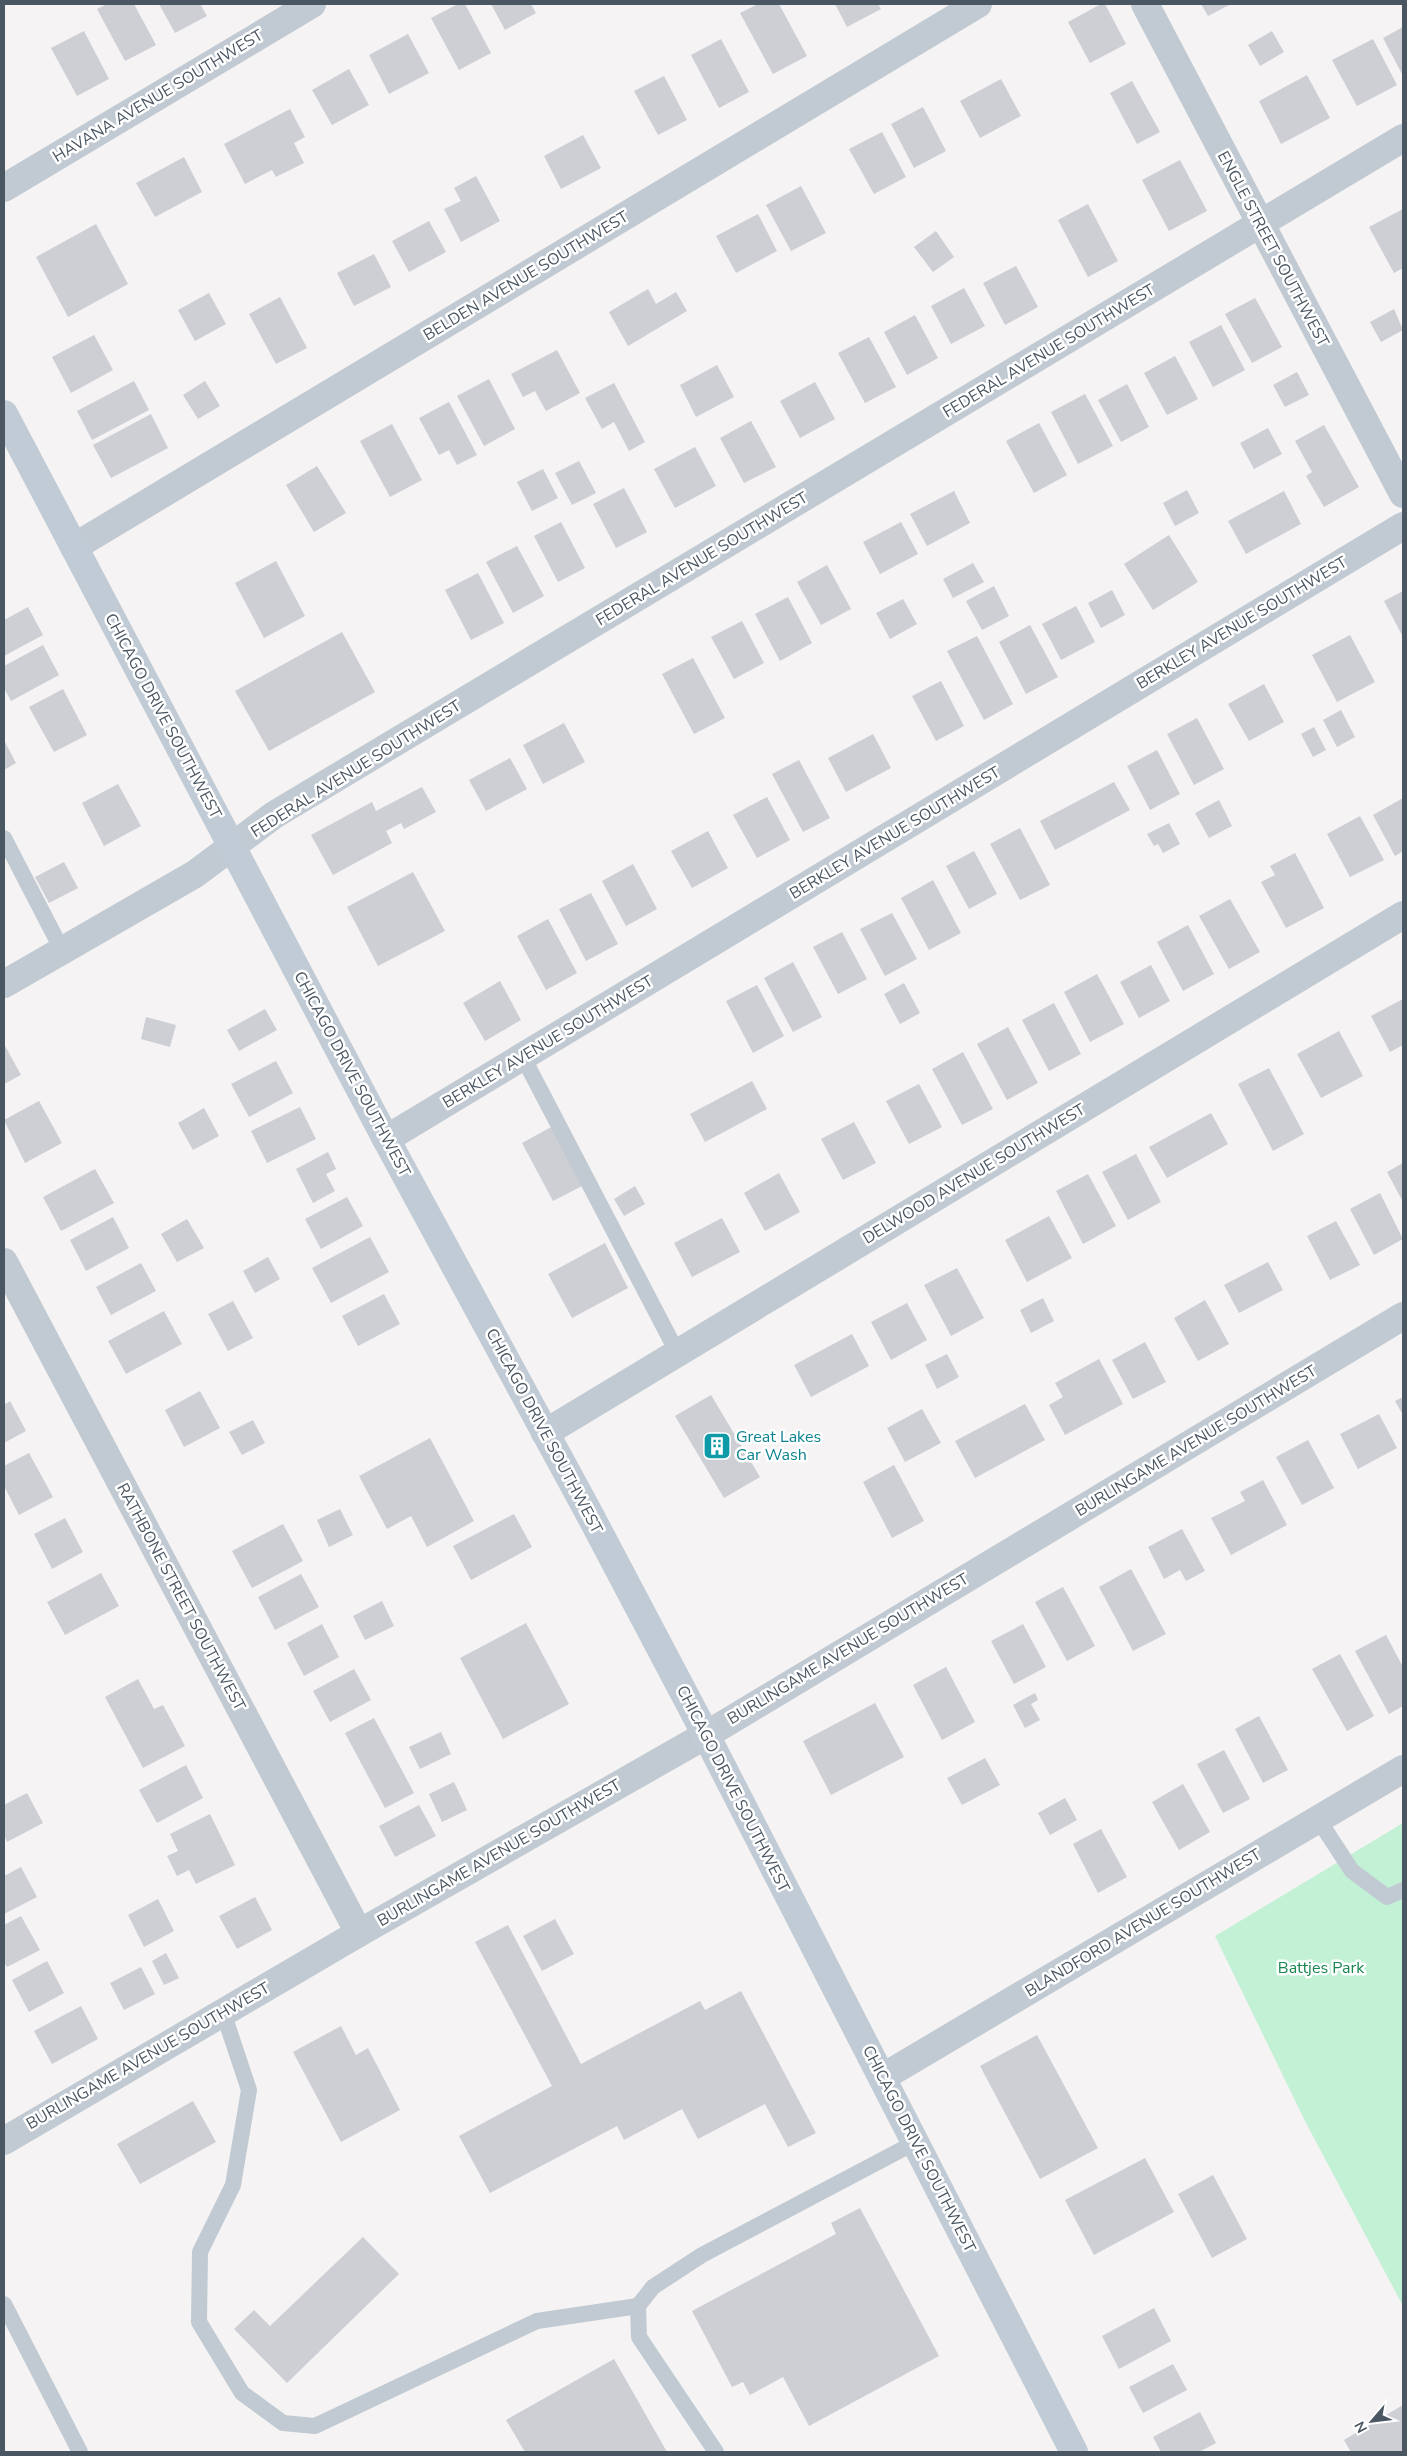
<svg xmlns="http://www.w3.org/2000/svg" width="1407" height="2456" viewBox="0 0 1407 2456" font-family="'Nunito Sans',sans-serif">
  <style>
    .green { fill: #c3f1d5 }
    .building { fill: #cdcfd5 }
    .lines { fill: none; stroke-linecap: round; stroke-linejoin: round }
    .service { stroke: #c1cad2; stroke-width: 16 }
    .minor { stroke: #c1cad2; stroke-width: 28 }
    .tertiary { stroke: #c1cad2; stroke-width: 28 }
    .secondary { stroke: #c1cbd6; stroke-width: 28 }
    .labels { text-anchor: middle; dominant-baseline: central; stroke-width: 5; stroke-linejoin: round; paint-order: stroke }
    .street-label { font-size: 16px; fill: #4a5661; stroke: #fff }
    .culture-label { font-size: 16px; fill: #0d838f; stroke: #fff; text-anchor: start }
    .park-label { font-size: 16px; fill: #17864f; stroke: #fff }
  </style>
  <rect width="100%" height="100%" fill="#f5f3f3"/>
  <path class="green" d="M1403,1823V2306L1305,2121L1215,1936Z"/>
  <g class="building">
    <path d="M107,4H134L156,45L125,61L97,9Z"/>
    <path d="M159,4H200L207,16L175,33Z"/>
    <path d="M458,4H465L491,53L459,70L431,18Z"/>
    <path d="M491,4H531L536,13L505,30Z"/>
    <path d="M758,4H779L807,56L773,74L740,13Z"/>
    <path d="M835,4H878L881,9L847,27Z"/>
    <path d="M1101,4H1105L1126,44L1090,63L1068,22Z"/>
    <path d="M1201,4H1231L1208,16Z"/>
    <path d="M1403,27V76L1383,38Z"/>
    <path d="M84,31L109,79L77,96L51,48Z"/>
    <path d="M1272,31L1284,52L1260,66L1248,45Z"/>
    <path d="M408,34L429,73L389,94L369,55Z"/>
    <path d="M721,39L749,92L719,108L691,55Z"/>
    <path d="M1373,39L1397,85L1357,106L1332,60Z"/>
    <path d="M349,69L369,105L332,125L312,90Z"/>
    <path d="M1307,75L1330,118L1281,144L1259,101Z"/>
    <path d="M664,76L687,120L658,135L634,91Z"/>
    <path d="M1001,79L1021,116L980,138L960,101Z"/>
    <path d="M1132,81L1160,132L1137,144L1110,93Z"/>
    <path d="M923,107L946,151L914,168L891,124Z"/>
    <path d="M290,109L305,137L294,143L304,163L276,177L272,170L245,184L224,144Z"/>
    <path d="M882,132L906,177L874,194L849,149Z"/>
    <path d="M583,135L601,168L561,189L544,156Z"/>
    <path d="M184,157L202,192L155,217L136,183Z"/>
    <path d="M1180,160L1207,211L1169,231L1142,180Z"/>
    <path d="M476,176L500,221L461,242L444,209L461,201L454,188Z"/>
    <path d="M801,186L826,233L791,251L766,205Z"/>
    <path d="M1088,204L1118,261L1088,277L1058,220Z"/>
    <path d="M1403,209V268L1394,273L1369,227Z"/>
    <path d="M758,214L777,251L736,273L716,236Z"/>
    <path d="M429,221L446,252L409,272L392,241Z"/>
    <path d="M96,224L128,284L68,317L36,257Z"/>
    <path d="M936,231L954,257L933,272L914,247Z"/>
    <path d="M374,254L391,287L354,306L337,273Z"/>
    <path d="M1016,266L1038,307L1005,325L983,283Z"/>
    <path d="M964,288L985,326L951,344L931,306Z"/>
    <path d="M648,289L656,304L676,292L687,311L628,346L609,312Z"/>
    <path d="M209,293L226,324L195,341L178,310Z"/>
    <path d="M280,297L307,348L276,364L249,314Z"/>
    <path d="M1255,298L1282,347L1252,363L1225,314Z"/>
    <path d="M1394,309L1403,330L1381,342L1370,322Z"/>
    <path d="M915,315L938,358L907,375L884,332Z"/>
    <path d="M1221,325L1245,370L1213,387L1189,342Z"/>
    <path d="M94,335L113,370L71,393L52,357Z"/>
    <path d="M869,337L896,387L865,403L838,353Z"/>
    <path d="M557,350L580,393L546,411L535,391L523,397L511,374Z"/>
    <path d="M1175,356L1198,399L1167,415L1144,373Z"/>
    <path d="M717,365L734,397L696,417L680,385Z"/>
    <path d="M1297,372L1309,395L1285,407L1273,385Z"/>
    <path d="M489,379L515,429L484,446L457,396Z"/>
    <path d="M134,381L149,410L92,440L77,411Z"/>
    <path d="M205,381L220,406L198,419L183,395Z"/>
    <path d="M815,382L835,419L800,438L780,401Z"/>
    <path d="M614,383L645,442L629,451L614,422L602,429L585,398Z"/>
    <path d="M1127,384L1149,427L1121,442L1098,400Z"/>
    <path d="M1085,394L1113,446L1078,464L1051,412Z"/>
    <path d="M449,402L477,455L457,465L449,450L439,455L419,418Z"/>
    <path d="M151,414L168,448L111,478L93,445Z"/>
    <path d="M751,421L776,467L744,483L720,438Z"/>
    <path d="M1039,423L1067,475L1034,493L1006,441Z"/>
    <path d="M392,424L422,480L390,497L360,441Z"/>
    <path d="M1324,425L1359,487L1324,507L1306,476L1312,472L1295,441Z"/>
    <path d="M1268,428L1282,454L1254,469L1240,443Z"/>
    <path d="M695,447L716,486L675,508L654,469Z"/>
    <path d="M579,461L596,493L572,505L555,473Z"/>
    <path d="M317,466L346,513L314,532L286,485Z"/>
    <path d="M543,469L558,498L532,511L517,482Z"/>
    <path d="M624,488L647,532L616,548L593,504Z"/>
    <path d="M1187,490L1199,513L1175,526L1163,503Z"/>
    <path d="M954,491L970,523L927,546L910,514Z"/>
    <path d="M1284,491L1301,524L1246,554L1228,521Z"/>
    <path d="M561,522L585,568L558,582L534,536Z"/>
    <path d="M901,522L918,554L880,574L863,542Z"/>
    <path d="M1169,535L1198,582L1153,610L1124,564Z"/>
    <path d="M517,546L544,596L513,613L486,562Z"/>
    <path d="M276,561L305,616L264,638L235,583Z"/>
    <path d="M973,563L984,582L953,598L943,579Z"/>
    <path d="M827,565L851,609L821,625L797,582Z"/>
    <path d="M478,573L504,623L471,640L445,590Z"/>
    <path d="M994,586L1009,616L982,630L966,601Z"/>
    <path d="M1112,590L1125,615L1101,628L1088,603Z"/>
    <path d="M1403,591V637L1384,601Z"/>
    <path d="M788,597L812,643L780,661L755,614Z"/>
    <path d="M903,599L917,624L890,639L876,613Z"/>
    <path d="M1076,606L1095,642L1061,660L1042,624Z"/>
    <path d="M28,607L43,635L4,656V620Z"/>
    <path d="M742,621L764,663L734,679L711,637Z"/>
    <path d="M1030,625L1058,677L1026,694L999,642Z"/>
    <path d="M342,632L375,692L269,751L235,691Z"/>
    <path d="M1350,635L1375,682L1337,702L1312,655Z"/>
    <path d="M977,636L1013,704L984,720L947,651Z"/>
    <path d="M43,645L59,675L11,701L4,688V666Z"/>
    <path d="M693,658L725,718L694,734L662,674Z"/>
    <path d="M941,681L964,726L936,741L912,696Z"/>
    <path d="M1264,684L1284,722L1249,741L1228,704Z"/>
    <path d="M63,689L87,735L54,752L29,707Z"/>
    <path d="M1341,710L1355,737L1337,747L1323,720Z"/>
    <path d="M1197,718L1224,769L1194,785L1167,734Z"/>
    <path d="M564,723L585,762L543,784L523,745Z"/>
    <path d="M1314,727L1326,750L1313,757L1301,734Z"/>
    <path d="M873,734L891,768L846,792L828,758Z"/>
    <path d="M4,740L16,763L4,770Z"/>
    <path d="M1157,750L1180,794L1150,810L1127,766Z"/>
    <path d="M510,758L527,789L486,811L469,780Z"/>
    <path d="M799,760L830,818L803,832L772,774Z"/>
    <path d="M1114,782L1130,810L1055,850L1040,821Z"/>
    <path d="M118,784L141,826L104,846L82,803Z"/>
    <path d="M422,787L436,812L404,829L401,823L386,831L392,843L333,875L311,835L372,802L376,811Z"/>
    <path d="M767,797L790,840L757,858L733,815Z"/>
    <path d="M1403,798V851L1395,856L1373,815Z"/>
    <path d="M1219,800L1232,826L1209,838L1195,813Z"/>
    <path d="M1360,816L1384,860L1350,877L1327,834Z"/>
    <path d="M1169,823L1180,844L1163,853L1158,844L1154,846L1147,834Z"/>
    <path d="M1020,828L1050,885L1020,900L990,844Z"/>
    <path d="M708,831L728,868L692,888L671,851Z"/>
    <path d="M974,851L997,894L969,909L946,866Z"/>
    <path d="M1295,853L1324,908L1286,928L1261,882L1275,875L1270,866Z"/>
    <path d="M64,862L78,888L49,903L35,877Z"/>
    <path d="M633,864L657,909L626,926L602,881Z"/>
    <path d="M413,872L445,931L378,966L347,907Z"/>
    <path d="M933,880L961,933L929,950L901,898Z"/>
    <path d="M591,893L618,944L586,961L559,909Z"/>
    <path d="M1230,899L1260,952L1229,969L1199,916Z"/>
    <path d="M892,913L917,959L885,976L860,929Z"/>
    <path d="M548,919L577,973L546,990L517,936Z"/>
    <path d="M1188,925L1214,974L1183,991L1157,942Z"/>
    <path d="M842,932L867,979L838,994L813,947Z"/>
    <path d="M793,962L822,1017L793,1032L764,978Z"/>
    <path d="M1151,965L1170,1001L1139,1018L1120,982Z"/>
    <path d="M1097,974L1124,1024L1090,1042L1064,992Z"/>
    <path d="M500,981L521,1020L485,1041L463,1003Z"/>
    <path d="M904,983L920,1013L900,1024L884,994Z"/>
    <path d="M757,985L784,1036L753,1053L726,1001Z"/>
    <path d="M1403,999V1045L1390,1052L1371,1016Z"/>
    <path d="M1054,1003L1081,1054L1049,1071L1022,1020Z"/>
    <path d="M265,1009L277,1030L239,1051L227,1030Z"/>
    <path d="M146,1017L176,1025L170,1047L141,1039Z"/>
    <path d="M1008,1027L1038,1083L1007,1100L977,1044Z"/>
    <path d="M1339,1031L1363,1076L1321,1098L1297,1054Z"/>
    <path d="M4,1044L21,1075L4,1084Z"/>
    <path d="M963,1052L993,1109L962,1125L932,1069Z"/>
    <path d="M276,1061L293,1093L249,1117L231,1084Z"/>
    <path d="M1269,1068L1304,1134L1273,1151L1238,1084Z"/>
    <path d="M752,1081L767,1109L705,1142L690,1114Z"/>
    <path d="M919,1084L942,1127L909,1144L886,1101Z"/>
    <path d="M39,1101L62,1143L25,1163L4,1120Z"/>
    <path d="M300,1107L316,1139L267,1163L251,1131Z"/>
    <path d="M204,1108L219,1136L193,1150L178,1123Z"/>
    <path d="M1211,1113L1228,1144L1167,1178L1149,1147Z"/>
    <path d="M854,1122L876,1163L843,1180L821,1139Z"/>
    <path d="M553,1126L584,1185L553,1201L522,1143Z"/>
    <path d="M328,1152L336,1169L326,1174L335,1191L313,1203L296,1169Z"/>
    <path d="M1136,1154L1161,1202L1128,1220L1102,1172Z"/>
    <path d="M1403,1163V1202L1387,1172Z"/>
    <path d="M95,1169L114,1203L61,1231L43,1197Z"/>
    <path d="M779,1173L800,1212L765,1231L744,1193Z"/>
    <path d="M1088,1174L1116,1226L1083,1244L1056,1191Z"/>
    <path d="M635,1186L645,1204L624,1216L614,1199Z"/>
    <path d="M1380,1193L1403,1239L1374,1255L1350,1209Z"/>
    <path d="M347,1197L363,1226L321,1249L305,1219Z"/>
    <path d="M1049,1216L1072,1258L1027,1282L1005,1240Z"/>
    <path d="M113,1217L129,1248L86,1271L70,1240Z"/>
    <path d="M722,1218L740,1252L692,1277L674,1243Z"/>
    <path d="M187,1219L204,1248L177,1262L161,1234Z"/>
    <path d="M1336,1221L1360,1265L1330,1280L1307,1236Z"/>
    <path d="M370,1237L389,1272L331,1303L312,1268Z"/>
    <path d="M605,1243L628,1288L572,1318L548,1274Z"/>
    <path d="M268,1257L280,1279L255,1293L243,1271Z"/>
    <path d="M1268,1262L1283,1290L1239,1313L1224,1285Z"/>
    <path d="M141,1263L156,1291L111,1315L96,1287Z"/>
    <path d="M957,1268L984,1318L951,1336L924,1285Z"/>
    <path d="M384,1294L400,1324L358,1346L342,1316Z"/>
    <path d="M1043,1298L1054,1321L1031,1333L1020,1310Z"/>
    <path d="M1205,1300L1229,1344L1198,1361L1174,1318Z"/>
    <path d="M233,1301L253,1338L228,1351L208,1314Z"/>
    <path d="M907,1303L927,1340L891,1360L871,1322Z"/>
    <path d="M164,1311L182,1344L126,1374L108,1341Z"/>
    <path d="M852,1334L869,1366L811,1397L794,1365Z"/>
    <path d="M1145,1342L1166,1382L1133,1399L1112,1360Z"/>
    <path d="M947,1354L959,1377L937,1389L925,1365Z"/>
    <path d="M1099,1359L1123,1404L1065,1435L1049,1405L1063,1397L1055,1383Z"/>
    <path d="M200,1391L220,1428L184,1447L165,1410Z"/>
    <path d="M711,1395L760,1477L724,1498L675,1416Z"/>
    <path d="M1403,1397V1415L1395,1401Z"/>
    <path d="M10,1401L26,1431L4,1443V1405Z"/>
    <path d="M1025,1404L1045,1440L975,1478L955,1441Z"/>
    <path d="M922,1409L941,1443L905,1462L887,1428Z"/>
    <path d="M1379,1414L1397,1448L1358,1469L1340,1434Z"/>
    <path d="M253,1420L265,1443L242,1455L229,1432Z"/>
    <path d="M430,1438L474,1521L427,1547L411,1516L387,1529L359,1476Z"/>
    <path d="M1308,1440L1334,1488L1302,1505L1276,1457Z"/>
    <path d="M29,1453L53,1497L19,1515L4,1486V1466Z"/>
    <path d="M894,1465L924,1521L892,1538L863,1482Z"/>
    <path d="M1263,1480L1287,1525L1231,1555L1211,1518L1245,1501L1240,1492Z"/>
    <path d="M340,1509L353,1535L329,1547L317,1520Z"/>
    <path d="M514,1514L532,1547L471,1580L453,1546Z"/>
    <path d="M65,1518L83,1552L52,1569L34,1534Z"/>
    <path d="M283,1524L303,1561L252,1588L232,1551Z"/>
    <path d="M1182,1529L1205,1571L1186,1581L1180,1570L1164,1579L1148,1547Z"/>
    <path d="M1131,1569L1166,1634L1133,1651L1099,1587Z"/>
    <path d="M101,1573L119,1606L65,1635L47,1602Z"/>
    <path d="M301,1574L319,1607L275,1630L258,1597Z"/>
    <path d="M1063,1587L1095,1646L1067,1661L1035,1602Z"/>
    <path d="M382,1601L394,1626L365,1640L353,1616Z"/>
    <path d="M526,1623L569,1704L503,1739L460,1658Z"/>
    <path d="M322,1624L339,1657L304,1676L287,1643Z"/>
    <path d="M1023,1624L1046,1667L1014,1684L991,1641Z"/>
    <path d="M1386,1635L1403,1667V1706L1389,1714L1355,1651Z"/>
    <path d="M1340,1654L1374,1716L1347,1731L1312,1669Z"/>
    <path d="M946,1667L975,1722L942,1740L913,1685Z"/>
    <path d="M354,1669L371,1700L330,1722L313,1691Z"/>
    <path d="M138,1679L154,1709L163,1705L185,1746L143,1768L105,1697Z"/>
    <path d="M1035,1693L1038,1700L1031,1704L1040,1720L1025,1728L1013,1705Z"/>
    <path d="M875,1703L904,1757L831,1795L803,1741Z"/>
    <path d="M1259,1716L1288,1770L1263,1783L1235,1729Z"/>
    <path d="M374,1718L414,1793L385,1808L345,1733Z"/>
    <path d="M441,1732L451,1754L420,1769L409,1747Z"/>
    <path d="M1224,1750L1250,1799L1223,1813L1197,1764Z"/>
    <path d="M985,1758L1000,1785L962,1805L947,1778Z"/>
    <path d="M186,1765L203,1798L157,1823L139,1790Z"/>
    <path d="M454,1782L467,1810L442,1822L429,1794Z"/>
    <path d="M1183,1784L1210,1832L1179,1850L1152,1802Z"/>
    <path d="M27,1793L43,1823L7,1842L4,1835V1805Z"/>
    <path d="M1065,1798L1077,1820L1050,1835L1038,1813Z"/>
    <path d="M419,1805L436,1836L395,1857L379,1826Z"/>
    <path d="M210,1814L235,1865L196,1884L189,1870L177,1876L167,1856L178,1851L170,1834Z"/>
    <path d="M1101,1829L1127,1877L1098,1893L1073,1844Z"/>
    <path d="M21,1867L37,1897L4,1914V1876Z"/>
    <path d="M255,1897L272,1930L237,1949L219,1916Z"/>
    <path d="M158,1899L174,1931L144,1947L128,1915Z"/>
    <path d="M21,1916L40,1950L7,1967L4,1962V1925Z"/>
    <path d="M555,1919L574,1954L542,1971L523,1936Z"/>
    <path d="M508,1925L581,2064L700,2001L705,2010L741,1991L816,2133L788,2147L765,2104L698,2139L682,2109L624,2140L617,2126L490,2193L459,2136L552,2086L475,1942Z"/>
    <path d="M166,1953L179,1978L164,1985L152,1961Z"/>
    <path d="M47,1961L64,1993L29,2012L12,1980Z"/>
    <path d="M141,1967L155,1994L124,2010L110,1983Z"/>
    <path d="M81,2006L98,2039L52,2064L34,2031Z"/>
    <path d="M341,2026L356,2055L368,2048L400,2110L341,2142L293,2052Z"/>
    <path d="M1037,2035L1098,2148L1040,2179L980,2066Z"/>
    <path d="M193,2101L216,2142L140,2184L117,2144Z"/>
    <path d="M1145,2158L1174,2212L1094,2255L1065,2200Z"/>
    <path d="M1213,2175L1247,2239L1212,2258L1178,2194Z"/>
    <path d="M860,2208L939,2356L809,2426L783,2377L750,2395L743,2382L732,2387L692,2311L836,2234L831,2223Z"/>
    <path d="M363,2237L399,2274L287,2383L234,2329L254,2310L270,2326Z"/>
    <path d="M1154,2308L1171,2341L1119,2369L1102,2336Z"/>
    <path d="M614,2359L667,2452H525L506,2420Z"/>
    <path d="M1173,2364L1187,2390L1143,2413L1129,2387Z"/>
    <path d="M1403,2405V2452H1351L1344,2440Z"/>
    <path d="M1200,2412L1216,2443L1199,2452H1161L1153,2437Z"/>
  </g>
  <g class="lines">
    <g class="service">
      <path d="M4,838L62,950"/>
      <path d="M523,1057L678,1354"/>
      <path d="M1318,1819L1352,1871L1387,1897L1403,1890"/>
      <path d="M223,2012L249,2090L233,2185L200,2252L199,2322L242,2393L283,2423L315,2426L537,2321L638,2306"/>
      <path d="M4,2304L80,2452"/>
      <path d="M716,2452L639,2337L638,2306L653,2287L702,2255L916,2142"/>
    </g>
    <g class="minor">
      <path d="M1145,4L1403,494"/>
      <path d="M4,188L312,4"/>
      <path d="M74,547L978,4"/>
      <path d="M4,984L195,874L274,815L1403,138"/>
      <path d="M386,1139L1403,526"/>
      <path d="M4,1262L359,1933"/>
      <path d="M545,1433L1403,915"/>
      <path d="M883,2077L1403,1769"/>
      <path d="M4,2141L359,1933L706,1735"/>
    </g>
    <path class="tertiary" d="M706,1735L1403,1316"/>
    <path class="secondary" d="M4,414L386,1139L590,1515L706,1735L1074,2452"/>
  </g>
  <defs>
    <symbol id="building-square" viewBox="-11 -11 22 22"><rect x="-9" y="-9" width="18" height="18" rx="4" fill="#0f9aa8" stroke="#fff"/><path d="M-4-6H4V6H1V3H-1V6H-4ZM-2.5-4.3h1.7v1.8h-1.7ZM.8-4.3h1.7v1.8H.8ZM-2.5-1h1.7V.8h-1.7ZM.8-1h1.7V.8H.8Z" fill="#fff"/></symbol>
  </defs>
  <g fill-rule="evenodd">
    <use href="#building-square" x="701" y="1430" width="32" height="32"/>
  </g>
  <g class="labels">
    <g class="street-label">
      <text transform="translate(158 96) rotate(-31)">HAVANA AVENUE SOUTHWEST</text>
      <text transform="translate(1273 249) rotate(62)">ENGLE STREET SOUTHWEST</text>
      <text transform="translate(526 276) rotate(-31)">BELDEN AVENUE SOUTHWEST</text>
      <text transform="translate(1049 351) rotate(-31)">FEDERAL AVENUE SOUTHWEST</text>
      <text transform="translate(702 559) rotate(-31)">FEDERAL AVENUE SOUTHWEST</text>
      <text transform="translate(1242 623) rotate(-31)">BERKLEY AVENUE SOUTHWEST</text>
      <text transform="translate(163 716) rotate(62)">CHICAGO DRIVE SOUTHWEST</text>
      <text transform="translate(356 769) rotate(-32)">FEDERAL AVENUE SOUTHWEST</text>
      <text transform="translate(895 833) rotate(-31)">BERKLEY AVENUE SOUTHWEST</text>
      <text transform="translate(548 1042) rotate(-31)">BERKLEY AVENUE SOUTHWEST</text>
      <text transform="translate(352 1074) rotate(62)">CHICAGO DRIVE SOUTHWEST</text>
      <text transform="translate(974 1174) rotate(-31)">DELWOOD AVENUE SOUTHWEST</text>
      <text transform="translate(544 1431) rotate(62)">CHICAGO DRIVE SOUTHWEST</text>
      <text transform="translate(1196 1441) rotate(-31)">BURLINGAME AVENUE SOUTHWEST</text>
      <text transform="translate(181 1597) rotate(62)">RATHBONE STREET SOUTHWEST</text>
      <text transform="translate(848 1649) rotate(-31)">BURLINGAME AVENUE SOUTHWEST</text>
      <text transform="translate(733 1789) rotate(63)">CHICAGO DRIVE SOUTHWEST</text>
      <text transform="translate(499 1853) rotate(-30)">BURLINGAME AVENUE SOUTHWEST</text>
      <text transform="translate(1143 1923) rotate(-31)">BLANDFORD AVENUE SOUTHWEST</text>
      <text transform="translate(148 2056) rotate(-30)">BURLINGAME AVENUE SOUTHWEST</text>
      <text transform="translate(919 2149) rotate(63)">CHICAGO DRIVE SOUTHWEST</text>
    </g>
    <g class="culture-label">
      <text x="736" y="1437">Great Lakes<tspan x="736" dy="18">Car Wash</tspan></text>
    </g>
    <g class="park-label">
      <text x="1321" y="1968">Battjes Park</text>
    </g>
  </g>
  <rect width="1407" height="2456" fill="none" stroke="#4a5661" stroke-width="10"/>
  <g transform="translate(1372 2421) rotate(242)" stroke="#ffffff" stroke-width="4" paint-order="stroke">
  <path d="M0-4L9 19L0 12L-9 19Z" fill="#4a5661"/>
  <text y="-8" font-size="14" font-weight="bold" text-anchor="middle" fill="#4a5661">N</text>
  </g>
</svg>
